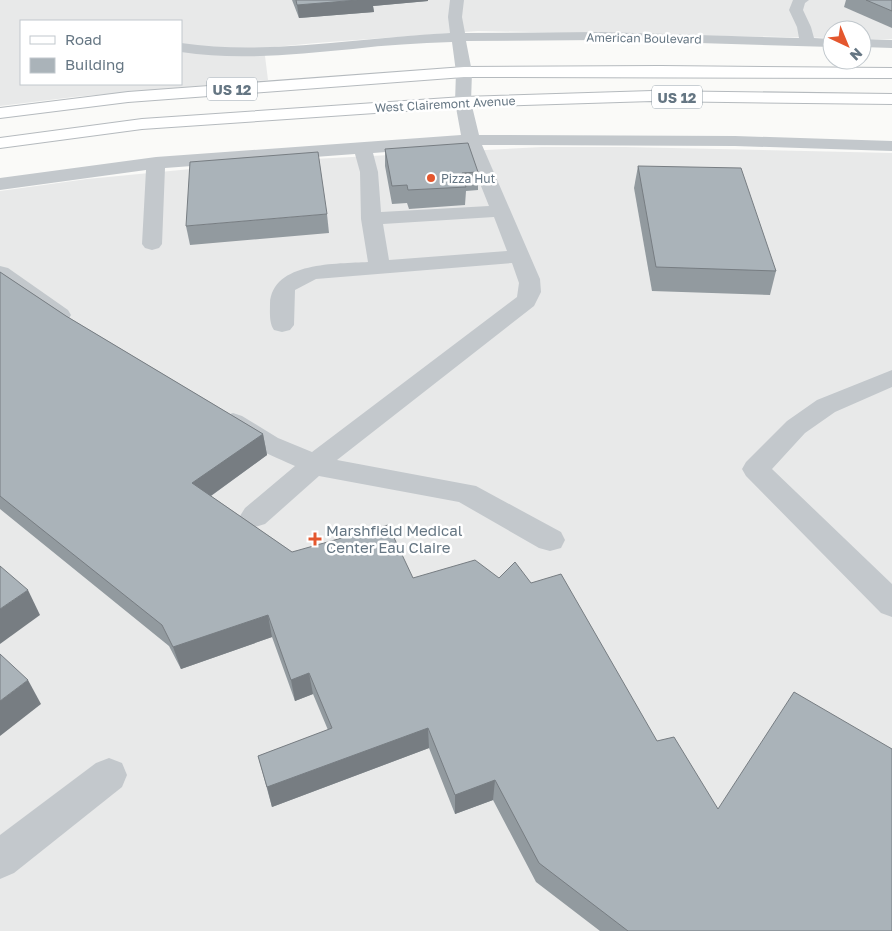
<svg xmlns="http://www.w3.org/2000/svg" width="892" height="931" viewBox="0 0 892 931" font-family="'Golos Text',sans-serif">
  <style>
    .built { fill: #e8e9e9; fill-rule: evenodd }
    .lines { fill: none; stroke-linecap: round; stroke-linejoin: round }
    .major-casing { stroke: #b5babe; stroke-width: 2 }
    .minor { fill: #c3c8cc; fill-rule: evenodd }
    .major { fill: #fff; fill-rule: evenodd }
    .wall { fill: #929a9f }
    .shaded-wall { fill: #777d82 }
    .building { fill: #aab3b9; stroke: #777d82 }
    .poi-dot { fill: #e4572e; stroke: #fff; stroke-width: 2 }
    .labels { text-anchor: middle; dominant-baseline: central; stroke-width: 5; stroke-linejoin: round; paint-order: stroke }
    .far-street-label { font-size: 12px; fill: #657683; stroke: #fff }
    .far-poi-label { font-size: 12px; fill: #657683; stroke: #fff; text-anchor: start }
    .shield { fill: #fff; stroke: #939fa8; stroke-width: 1 }
    .shield-label { font-size: 14px; font-weight: bold; fill: #657683 }
    .poi-label { font-size: 15px; fill: #657683; stroke: #fff; text-anchor: start }
  </style>
  <rect width="100%" height="100%" fill="#fafaf8"/>
  <g class="built">
    <path d="M0,0H892V39H862V30H832V38L478,31L316,43L264,48L268,80L74,97L0,106ZM21,21H181V84H21Z"/>
    <path d="M542,147H625L892,153V931H0V191L87,179L275,161Z"/>
  </g>
  <g class="lines">
    <defs>
      <g id="major">
        <path d="M660,66L892,68V78L464,77L128,102L0,118V108L128,92L464,67Z"/>
        <path d="M652,91L892,94V104L652,101L463,107L142,129L0,148V138L142,119L463,97Z"/>
      </g>
    </defs>
    <use href="#major" class="major-casing"/>
    <g class="minor">
      <path d="M450,0H464L462,17L465,33L601,32L799,38L797,27L789,10L793,0H809L805,3L803,10L811,27L814,38L832,39V47L601,40L466,41L472,72L471,102L479,135L735,136L892,141V151L735,146L482,145L540,279L541,292L534,306L337,460L476,486L561,532L565,540L561,548L550,551L539,548L459,502L319,476L265,524L255,527L245,524L240,516L245,508L295,466C275,457 231,440 220,422L224,416L233,413L242,416L278,438L312,452L517,297L519,283L512,263L316,279L295,290L294,325L290,330L282,332L274,330C269,323 270,312 270,304C272,261 338,264 368,262L361,219L360,172L355,154L165,168L162,244L159,248L152,250L145,248L142,244L146,170L0,190V178L156,157L461,135L455,102L456,72L452,42C418,43 386,45 353,49C295,54 239,61 181,52V43C269,56 362,37 450,33L448,17ZM465,146L489,206L381,212L378,172L373,153ZM494,217L507,251L389,260L383,224Z"/>
      <path d="M862,39L892,40V48L862,47Z"/>
      <path d="M0,266L8,268L68,310L71,315L68,320L60,322L52,320L0,283Z"/>
      <path d="M892,370V387L835,412L805,433L772,469L892,584V617L881,613L746,476L742,469L746,462L787,421L817,400Z"/>
      <path d="M109,758L122,763L127,775L122,787L14,873L0,879V835L96,763Z"/>
    </g>
    <use href="#major" class="major"/>
  </g>
  <g class="wall">
    <path d="M292,0H428V1L373,6L374,12L299,18Z"/>
    <path d="M846,0H892V28L844,7Z"/>
    <path d="M385,149L478,172V190L466,191L465,205L409,209L407,203L392,204L385,166Z"/>
    <path d="M638,166L776,271L770,295L652,291L634,188Z"/>
    <path d="M327,214L329,233L190,245L186,226Z"/>
    <path d="M0,272L66,316L263,434L267,455L211,496L292,552L413,578H499L531,583L657,741L718,809L892,931H600L536,882L493,800L455,814L429,748L272,807L258,756L328,730L313,694L295,701L272,637L181,669L169,646L0,509Z"/>
  </g>
  <g class="shaded-wall">
    <path d="M358,0H428V1L373,6L374,12L299,18L297,5Z"/>
    <path d="M263,434L267,455L198,505L192,483Z"/>
    <path d="M28,590L40,615L0,644V609Z"/>
    <path d="M268,615L272,637L181,669L173,647Z"/>
    <path d="M309,673L313,694L295,701L291,680Z"/>
    <path d="M28,680L41,704L0,736V701Z"/>
    <path d="M428,728L429,748L272,807L267,787Z"/>
    <path d="M495,780L493,800L455,814V795Z"/>
  </g>
  <g class="building">
    <path d="M296,0H358L297,5Z"/>
    <path d="M866,0H892V11Z"/>
    <path d="M468,143L478,172L462,173L466,187L408,190L407,185L392,186L385,149Z"/>
    <path d="M318,152L327,214L186,226L190,162Z"/>
    <path d="M638,166L741,168L776,271L656,267Z"/>
    <path d="M0,272L66,316L263,434L192,483L292,552L388,525L413,578L475,560L499,578L515,562L531,583L561,574L657,741L674,737L718,809L794,692L892,749V931H628L539,863L495,780L455,795L428,728L267,787L258,756L332,728L309,673L291,680L268,615L173,647L162,625L0,496Z"/>
    <path d="M0,566L28,590L0,609Z"/>
    <path d="M0,654L28,680L0,701Z"/>
  </g>
  <g class="poi-dot">
    <circle cx="431" cy="178" r="5"/>
    <path d="M312.5 531.5h5v5h5v5h-5v5h-5v-5h-5v-5h5z"/>
  </g>
  <g class="labels">
    <g class="far-street-label">
      <text transform="translate(644 38) rotate(1)">American Boulevard</text>
      <text transform="translate(445 104) rotate(-3)">West Clairemont Avenue</text>
    </g>
    <g class="far-poi-label">
      <text x="441" y="178">Pizza Hut</text>
    </g>
    <g class="shield">
      <rect x="207" y="77.5" width="50" height="23" rx="4"/>
      <rect x="652" y="85.5" width="50" height="23" rx="4"/>
    </g>
    <g class="shield-label">
      <text x="232" y="89">US 12</text>
      <text x="677" y="97">US 12</text>
    </g>
    <g class="poi-label">
      <text x="326" y="530">Marshfield Medical<tspan x="326" dy="17">Center Eau Claire</tspan></text>
    </g>
  </g>
  <rect x="20" y="20" width="162" height="65" fill="#ffffff" stroke="#c1c8cd"/>
  <rect x="30" y="36" width="25" height="8" fill="#ffffff" stroke="#c1c8cd"/>
  <text x="65" y="45" font-size="15" fill="#657683">Road</text>
  <rect x="30" y="58" width="25" height="15" fill="#aab3b9" stroke="#c1c8cd"/>
  <text x="65" y="70" font-size="15" fill="#657683">Building</text>
  <g transform="translate(847 45) rotate(136)"><circle r="24" fill="#ffffff" stroke="#c1c8cd"/>
  <path d="M0-4L9 19L0 12L-9 19Z" fill="#e4572e"/>
  <text y="-8" font-size="14" font-weight="bold" text-anchor="middle" fill="#657683">N</text>
  </g>
</svg>
